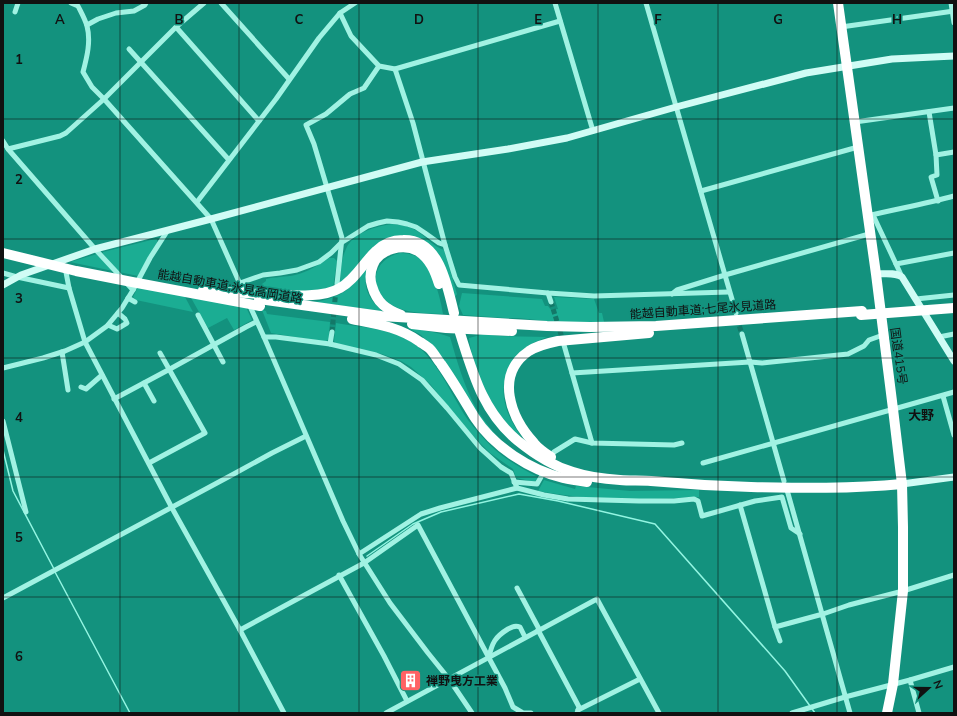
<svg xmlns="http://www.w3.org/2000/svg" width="957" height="716" viewBox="0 0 957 716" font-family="Mulish,'Noto Sans JP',sans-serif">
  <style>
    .green { fill: #1bad93 }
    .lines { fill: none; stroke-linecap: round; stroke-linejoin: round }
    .stream { stroke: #93f5e2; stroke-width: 1.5 }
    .street-tunnel { stroke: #137868; stroke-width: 5; stroke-dasharray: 5 2.5; stroke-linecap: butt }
    .street { stroke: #a1f2e3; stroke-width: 5 }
    .secondary { stroke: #d0fcf5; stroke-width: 7 }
    .highway { stroke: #fff; stroke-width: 10 }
    .highway-bridge { stroke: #fff; stroke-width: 10 }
    .grid { fill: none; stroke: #111; stroke-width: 1; stroke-opacity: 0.55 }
    .labels { text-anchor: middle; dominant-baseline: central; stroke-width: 3; stroke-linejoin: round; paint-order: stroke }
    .street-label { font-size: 12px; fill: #111; stroke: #13927e }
    .poi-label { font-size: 12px; font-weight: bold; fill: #111; stroke: #13927e; text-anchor: start }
    .neighbourhood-label { font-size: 13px; font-weight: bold; fill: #111; stroke: #13927e }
    .grid-label { font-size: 13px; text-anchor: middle; font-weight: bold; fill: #111; stroke: #13927e; stroke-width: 3; stroke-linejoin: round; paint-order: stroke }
  </style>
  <rect width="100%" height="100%" fill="#13927e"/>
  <g class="green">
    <path d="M392,224C401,225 409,226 417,231C426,237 434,247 444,250L457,294L455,297L415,238L354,271L340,283C341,272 341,259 346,249C352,233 377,226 392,224Z"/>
    <path d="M155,239H157V245L138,276L119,272L103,254V252Z"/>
    <path d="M400,253C408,253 415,255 421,259C433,269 441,300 443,314C426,313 407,314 392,305C366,291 372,259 400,253Z"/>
    <path d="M97,254L113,271L70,262Z"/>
    <path d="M329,258H334L337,261L333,288L324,292L254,290L266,281V279C274,277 286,277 295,275C308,272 318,265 329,258Z"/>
    <path d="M369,264C362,285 366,296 382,311L314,302C345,297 351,288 369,264Z"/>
    <path d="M138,287L184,295L193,312L136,300L133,297Z"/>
    <path d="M462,293L542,299L545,306H548L551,310L558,309L554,297L594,299L599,313H602L604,322H555L518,318H505L463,315L459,306Z"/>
    <path d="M190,296L246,307L252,320L234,330L227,318L208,328Z"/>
    <path d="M262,310L266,311L267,314L330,322L329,339L325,342L271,333Z"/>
    <path d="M336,323C360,327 386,328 408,340C437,356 450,394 468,420C479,434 492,449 507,459C517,466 528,472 538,477L535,482L516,478L513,469L490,453L470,433L430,384L411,367L401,361L382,354L337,345L334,341Z"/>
    <path d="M408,328C423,330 436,332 450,337C457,361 464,386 476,408C483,421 495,433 504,445L489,429L479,416L434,348L421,335Z"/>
    <path d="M484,334L499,336L547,337C543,339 539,340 535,342C510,354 498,381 506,407C509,419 516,428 522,438C516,432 509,427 504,420C487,399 472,365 469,338Z"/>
    <path d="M544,480L575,489L576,486L630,491L699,490V497C645,500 591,501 538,491Z"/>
  </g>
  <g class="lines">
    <g class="stream">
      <path d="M3,450L13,491L54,569"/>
      <path d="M367,556L413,524L441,512L519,494L558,501L655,524L785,671L815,713"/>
      <path d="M55,572L130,713"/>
    </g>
    <g class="street-tunnel">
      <path d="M551,302L563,341"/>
      <path d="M737,319L742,334"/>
      <path d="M332,332L336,289"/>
    </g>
    <g class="street">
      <path d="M71,3L78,6C81,12 85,19 87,26C91,41 87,57 83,72L92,87L104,99L211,219L244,293"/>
      <path d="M221,3L289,79"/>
      <path d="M555,3L593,131"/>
      <path d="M646,3L736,313"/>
      <path d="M951,3L954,23"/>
      <path d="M15,12L18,3"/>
      <path d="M340,13L351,36L379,66L395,69L560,21"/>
      <path d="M87,25L98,19L116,13L134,11L145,5L146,3"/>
      <path d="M176,27L259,121"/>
      <path d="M841,27L954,11"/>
      <path d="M129,49L229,160"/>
      <path d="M395,69L413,123L445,245L455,277L459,285L548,293L594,296L729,292"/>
      <path d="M929,112L936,155L954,152"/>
      <path d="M855,122L954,108"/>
      <path d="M3,141L8,149L95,249L133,290"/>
      <path d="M8,149L60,136L66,133L104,99L176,27L204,3"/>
      <path d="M936,155L937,175L931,177L938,201"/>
      <path d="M701,191L858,147"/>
      <path d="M197,202L276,99L319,38L340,13L355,3"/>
      <path d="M873,215L896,264"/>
      <path d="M867,216C896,209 925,204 954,196"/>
      <path d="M65,267L69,288L85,342L172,508L240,630L284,713"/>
      <path d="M3,273L17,277L69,288"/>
      <path d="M902,277L896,264L954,253"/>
      <path d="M240,283L263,275L280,273L297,270L319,262L331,253L341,243L368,226L378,223L387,221L398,222L407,224L416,227L425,233L439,243L445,245"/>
      <path d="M337,284L342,238L314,144L306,125L326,114L350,94L364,88L379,66"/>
      <path d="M548,293L551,302"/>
      <path d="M672,294L677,290L725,275L869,234"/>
      <path d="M128,298L135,302"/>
      <path d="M916,299L954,295"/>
      <path d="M249,304L264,337L343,521L359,554L390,603L428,653L449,679L472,713"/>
      <path d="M198,315L223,362"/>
      <path d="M108,325L117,329L127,323L125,319L118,313"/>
      <path d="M742,334L784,481"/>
      <path d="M264,337H276L330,344L376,355L399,364L422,380L447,408L480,448L501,467L511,473L517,488"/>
      <path d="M939,337L954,334"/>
      <path d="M330,344L332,332"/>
      <path d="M564,345L592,443"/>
      <path d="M62,352L68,390"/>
      <path d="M3,368L43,358L65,351L85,342L107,326L122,308L133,290L150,258L168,230"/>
      <path d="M572,373L750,362L762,363L848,354L864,346L869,340L883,335"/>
      <path d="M144,383L154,401"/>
      <path d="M81,387L86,389L102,375"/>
      <path d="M943,396L954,435"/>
      <path d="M114,399L170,369L246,327L256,322"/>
      <path d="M3,421L26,512"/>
      <path d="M554,452L575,439L592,443L674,445L682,443"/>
      <path d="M149,463L205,433L160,353"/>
      <path d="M703,463L954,392"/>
      <path d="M514,482L537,484L541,477"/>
      <path d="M787,490L850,713"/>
      <path d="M740,505L775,627"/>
      <path d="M359,554L421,514L440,508L517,488L544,495L568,499L639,501H674L694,499L698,501L702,516L755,501L782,497L791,528L800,534"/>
      <path d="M339,575L384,656L407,701"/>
      <path d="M517,588L539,629"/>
      <path d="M3,598L230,476L272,453L306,436"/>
      <path d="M240,630L364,563L418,525L505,688L513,707L523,713H531"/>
      <path d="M538,630L579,707L577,713"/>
      <path d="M780,641L775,627L823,614L849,605L903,591L954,575"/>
      <path d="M489,657C492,643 495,637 508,629C512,627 515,625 520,627L525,637"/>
      <path d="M910,680L919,713"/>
      <path d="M578,710L640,679"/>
      <path d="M386,713L597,599L659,713"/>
      <path d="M792,713L845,697L910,680L954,667"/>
    </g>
    <g class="secondary">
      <path d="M876,274C884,274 895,272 902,277L954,361"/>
      <path d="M3,285L21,275L95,249L211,219L422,162L508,149L567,138L676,107L806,73L892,59L954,56"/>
      <path d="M902,484L954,477"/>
    </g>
    <g class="highway">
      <path d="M838,3L876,274L893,409L902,484L903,527V591L893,684L887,713"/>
      <path d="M265,294C286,295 322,299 340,288C355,280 363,263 376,251C383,244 393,240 403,240C440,239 447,286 454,313"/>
      <path d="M259,299L381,316L547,326L590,327L656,326L862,311"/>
      <path d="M401,315C386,309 377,303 372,286C370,280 370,272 373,265C379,249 403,243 418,251C430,259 435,271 439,284"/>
      <path d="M352,319C377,324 399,327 420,342C423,344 428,347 430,349C434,353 437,359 441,364C453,381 464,400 475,418C494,447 530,470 563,478C571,480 579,481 587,482"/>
      <path d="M412,324L446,328L512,331"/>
      <path d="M460,333C473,374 483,412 518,441C534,454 553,466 573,472C588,477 604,479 620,480C630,481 641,480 651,481C684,484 717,486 751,487C801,488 851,489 902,484"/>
      <path d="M551,457C545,453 538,448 534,443C511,418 494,375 529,351C537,346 548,343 558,341L649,333"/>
    </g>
    <g class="highway-bridge">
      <path d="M3,253L76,271L132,282L260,306"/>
      <path d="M203,290L259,294"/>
      <path d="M861,315L954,308"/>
    </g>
  </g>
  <path class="grid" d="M120,3V713M239,3V713M359,3V713M478,3V713M598,3V713M718,3V713M837,3V713M3,119H954M3,239H954M3,358H954M3,477H954M3,597H954"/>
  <defs>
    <symbol id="building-square" viewBox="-11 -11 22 22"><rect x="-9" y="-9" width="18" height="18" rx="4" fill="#ff6264" stroke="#13927e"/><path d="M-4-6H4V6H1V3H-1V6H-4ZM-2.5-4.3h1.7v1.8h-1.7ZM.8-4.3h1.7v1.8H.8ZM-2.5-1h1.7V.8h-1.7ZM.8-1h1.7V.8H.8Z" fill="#fff"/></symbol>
  </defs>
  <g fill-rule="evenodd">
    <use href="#building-square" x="398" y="668" width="25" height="25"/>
  </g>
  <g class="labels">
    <g class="street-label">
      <text transform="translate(230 286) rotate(10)">能越自動車道;氷見高岡道路</text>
      <text transform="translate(703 309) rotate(-4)">能越自動車道;七尾氷見道路</text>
      <text transform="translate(899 356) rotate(82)">国道415号</text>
    </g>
    <g class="poi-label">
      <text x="426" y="680">禅野曳方工業</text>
    </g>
    <g class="neighbourhood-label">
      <text x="921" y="415">大野</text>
    </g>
  </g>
  <g class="grid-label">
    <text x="60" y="24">A</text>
    <text x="179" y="24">B</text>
    <text x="299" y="24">C</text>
    <text x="419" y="24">D</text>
    <text x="538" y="24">E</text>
    <text x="658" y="24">F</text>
    <text x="778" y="24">G</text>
    <text x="897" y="24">H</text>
    <text x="19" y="64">1</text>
    <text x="19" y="184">2</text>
    <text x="19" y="303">3</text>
    <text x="19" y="422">4</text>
    <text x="19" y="542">5</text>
    <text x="19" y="661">6</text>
  </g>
  <rect width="957" height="716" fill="none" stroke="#111111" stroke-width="8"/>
  <g transform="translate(929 688) rotate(69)" stroke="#13927e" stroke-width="3" paint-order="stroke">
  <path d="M0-3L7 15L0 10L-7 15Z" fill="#111111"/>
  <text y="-6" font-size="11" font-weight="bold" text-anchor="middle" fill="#111111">N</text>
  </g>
</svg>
